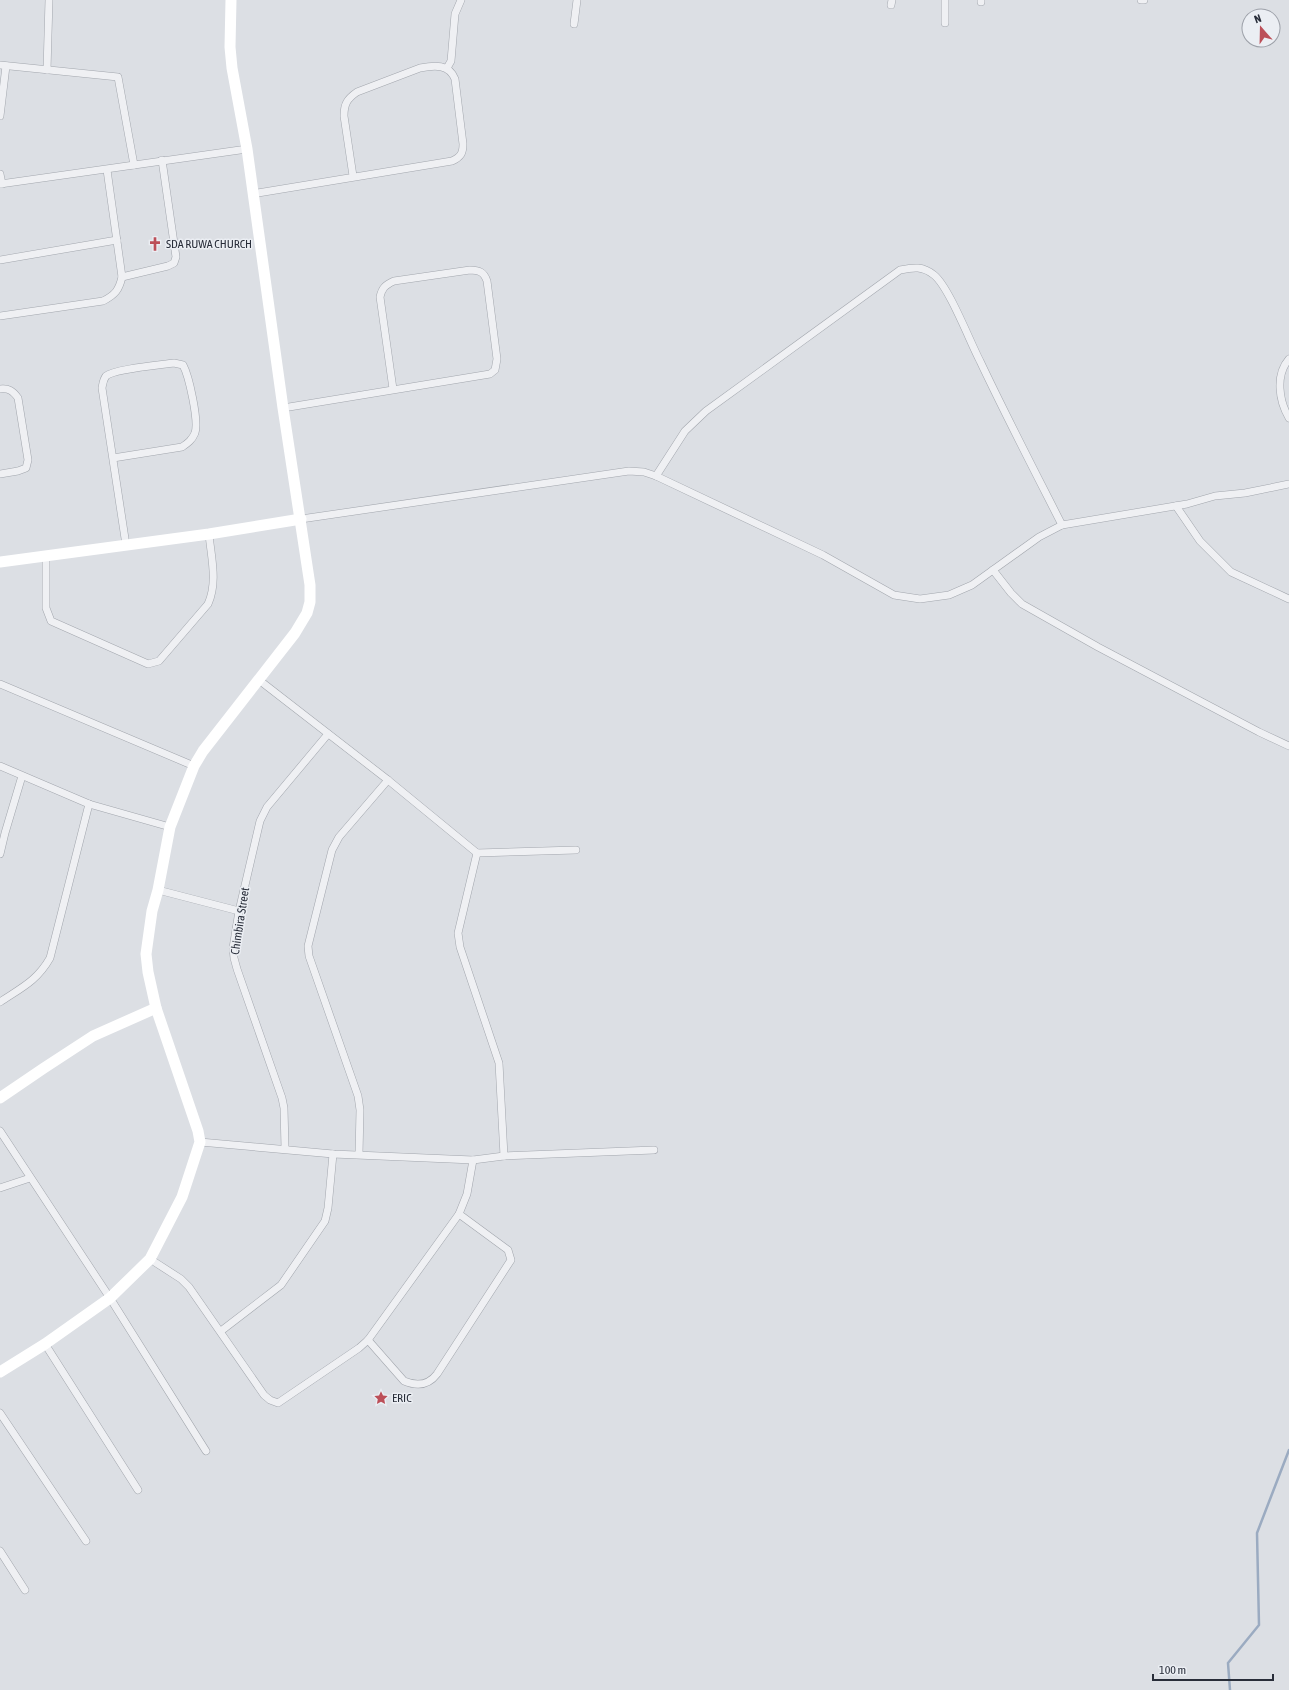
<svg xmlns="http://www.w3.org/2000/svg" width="1289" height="1690" viewBox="0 0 1289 1690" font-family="'Asap Condensed',sans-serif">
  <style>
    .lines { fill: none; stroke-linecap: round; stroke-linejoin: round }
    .stream { stroke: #9babc1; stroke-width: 2.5 }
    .street-casing { stroke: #a2a6ad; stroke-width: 8 }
    .street { stroke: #eff0f3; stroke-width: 7 }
    .secondary { stroke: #fff; stroke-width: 11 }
    .labels { text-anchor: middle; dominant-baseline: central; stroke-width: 3; stroke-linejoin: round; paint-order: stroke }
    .poi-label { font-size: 12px; fill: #282d39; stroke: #ebeef3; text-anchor: start }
    .street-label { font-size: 12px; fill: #282d39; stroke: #ebeef3 }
  </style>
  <rect width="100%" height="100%" fill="#dcdfe4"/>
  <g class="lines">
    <path class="stream" d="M1230,1690L1228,1663L1259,1625L1257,1533L1289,1450"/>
    <defs>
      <g id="street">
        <path d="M1141,0H1144"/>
        <path d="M981,2V0"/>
        <path d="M891,5L892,0"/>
        <path d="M945,23V0"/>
        <path d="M574,24L577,0"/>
        <path d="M0,65L118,77L134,165"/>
        <path d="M447,68L451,61L455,14L461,0"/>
        <path d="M47,70L49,0"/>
        <path d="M0,116L6,66"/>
        <path d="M0,174L2,184"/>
        <path d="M0,184L247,149"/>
        <path d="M252,194L452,161C461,157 463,153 463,144L455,79C449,64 435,65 420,68L357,92C347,99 344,104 344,116L353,176"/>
        <path d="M0,260L117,240"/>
        <path d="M122,277L168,266L174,263L176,257L162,160"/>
        <path d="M0,316L103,301C115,295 119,290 122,277L107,170"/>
        <path d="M1289,359C1275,375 1279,401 1289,418"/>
        <path d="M0,389C9,388 13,391 18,398L28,460L26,468L18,471L0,474"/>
        <path d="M283,408L490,374L495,370L497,359L487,281C484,272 479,270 470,270L394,281C385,285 382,288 380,297L393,389"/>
        <path d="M113,458L182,447C188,443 192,440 195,433C199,421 189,376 183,365L174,363C161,365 114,369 106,376C103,380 103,383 102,388L126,545"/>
        <path d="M656,476L685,431L706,411L900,270C914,267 923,266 934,275C949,287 970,342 980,361C1006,416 1034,470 1062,525"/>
        <path d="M1176,506L1200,541L1231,572L1289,599"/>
        <path d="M301,519L629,471L644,472L656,476L823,555L894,595L920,599L949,595L972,585L1039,537L1062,525L1187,504L1215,496L1245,493L1289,484"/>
        <path d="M46,557V608L51,621L148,664L159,661L208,604C218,582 211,557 209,534"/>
        <path d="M993,570L1011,593L1022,604L1098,647L1259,732L1289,746"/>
        <path d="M259,680L388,780L477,853L458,933L460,947L499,1063L504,1156"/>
        <path d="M0,684L194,766"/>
        <path d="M0,766L89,804L170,827"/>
        <path d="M477,853L576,850"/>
        <path d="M0,854L5,833L22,776"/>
        <path d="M158,890L239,911"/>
        <path d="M0,1002C21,988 37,981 50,958L89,804"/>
        <path d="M0,1131L110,1298L206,1451"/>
        <path d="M200,1142L333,1154L473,1160L504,1156L654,1150"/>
        <path d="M285,1148L284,1108L282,1098L237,969L234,958L233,948L239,911L260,821L267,807L328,734"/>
        <path d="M359,1154L360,1110L358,1096L309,956L308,946L332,850L339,837L388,780"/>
        <path d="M0,1188L30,1178"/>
        <path d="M150,1259L181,1279L189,1287L264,1395L270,1400L278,1403L359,1348L368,1340L459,1214L467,1194L473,1160"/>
        <path d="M221,1331L281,1285L325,1221L328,1208L333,1154"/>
        <path d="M368,1340L404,1381C416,1386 428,1386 437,1374L511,1260L508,1250L459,1214"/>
        <path d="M45,1344L138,1490"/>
        <path d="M0,1413L86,1541"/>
        <path d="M0,1551L25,1590"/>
      </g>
    </defs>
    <use href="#street" class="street-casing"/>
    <use href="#street" class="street"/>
    <g class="secondary">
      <path d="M0,562L209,534L301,519"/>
      <path d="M0,1098L44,1068L93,1036L156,1008"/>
      <path d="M0,1372L45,1344L110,1298L150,1259L182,1197L200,1142L198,1131L156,1008L148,972L146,954L152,911L158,890L170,827L194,766L203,751L295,633L307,613L310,602V585L283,408L247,149L232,68L230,47L231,0"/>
    </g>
  </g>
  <defs>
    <symbol id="church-bare" viewBox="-9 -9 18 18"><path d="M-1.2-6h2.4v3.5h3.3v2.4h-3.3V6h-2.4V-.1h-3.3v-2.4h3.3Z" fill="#bc4f58" stroke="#ebeef3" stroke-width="2.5" paint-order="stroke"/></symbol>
    <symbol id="sight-bare" viewBox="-9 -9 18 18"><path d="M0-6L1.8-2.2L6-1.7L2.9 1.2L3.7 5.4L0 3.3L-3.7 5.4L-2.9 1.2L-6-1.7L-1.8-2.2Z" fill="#bc4f58" stroke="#ebeef3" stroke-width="2.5" paint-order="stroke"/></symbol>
  </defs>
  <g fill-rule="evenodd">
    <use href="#church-bare" x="145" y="234" width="20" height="20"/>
    <use href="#sight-bare" x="371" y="1388" width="20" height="20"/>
  </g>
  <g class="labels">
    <g class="poi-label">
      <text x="166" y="244">SDA RUWA CHURCH</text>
      <text x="392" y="1398">ERIC</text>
    </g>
    <g class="street-label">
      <text transform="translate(240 921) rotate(-81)">Chimbira Street</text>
    </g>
  </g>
  <g transform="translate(1261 28) rotate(340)"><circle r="19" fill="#ebeef3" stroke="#9da1a9"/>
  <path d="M0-3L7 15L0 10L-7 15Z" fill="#bc4f58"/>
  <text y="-6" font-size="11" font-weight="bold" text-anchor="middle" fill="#282d39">N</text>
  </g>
  <path d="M1153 1674v6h120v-6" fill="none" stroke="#282d39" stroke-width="2"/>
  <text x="1159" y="1674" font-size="12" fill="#282d39" stroke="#ebeef3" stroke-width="3" paint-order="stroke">100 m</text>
</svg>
